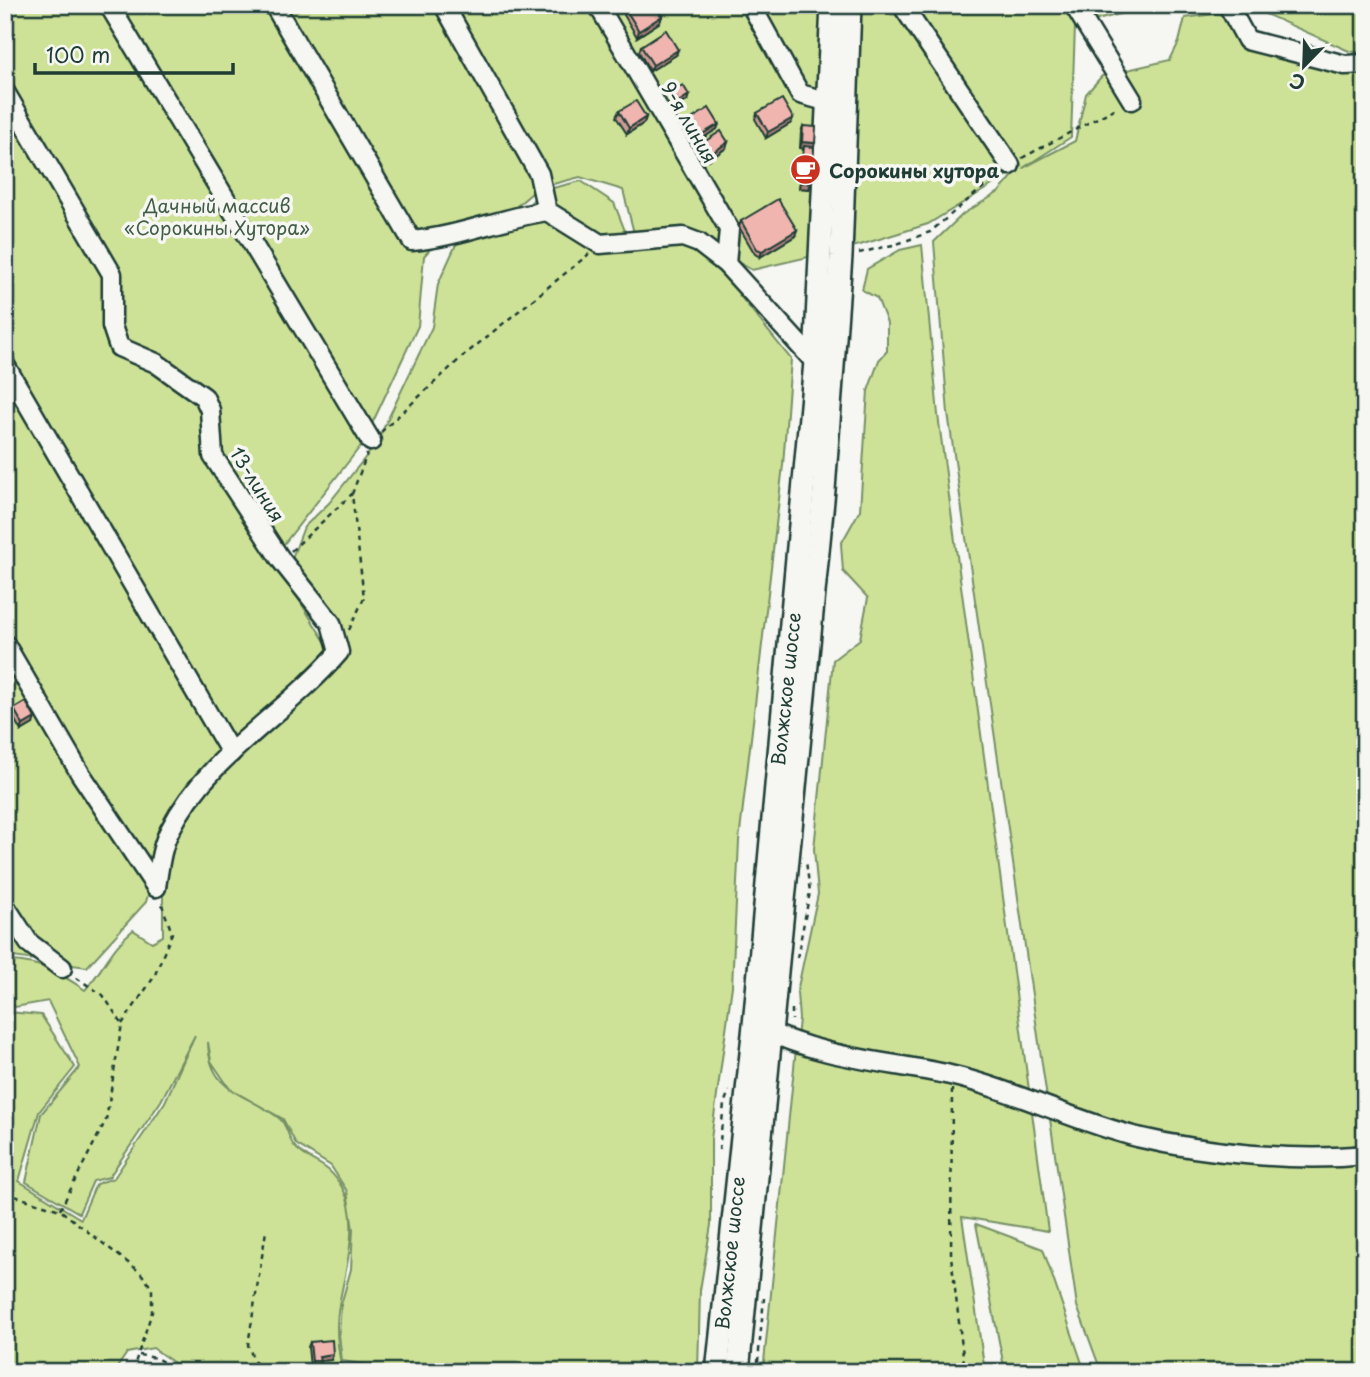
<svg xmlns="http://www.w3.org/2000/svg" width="1370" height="1377" viewBox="0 0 1370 1377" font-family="'Playpen Sans',sans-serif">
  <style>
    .green { fill: #cee297; stroke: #769066; stroke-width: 2 }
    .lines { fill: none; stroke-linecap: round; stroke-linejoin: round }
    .minor-casing { stroke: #1f3d34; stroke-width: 23 }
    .major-casing { stroke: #1f3d34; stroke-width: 26 }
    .path { stroke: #1f3d34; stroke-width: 2.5; stroke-dasharray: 5 5; stroke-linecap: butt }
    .minor { stroke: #f6f6f2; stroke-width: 18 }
    .major { stroke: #f6f6f2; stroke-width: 21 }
    .wall { fill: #cf9c97; stroke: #1f3d34; stroke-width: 2 }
    .shaded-wall { fill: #a97f7b; stroke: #1f3d34; stroke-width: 2 }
    .building { fill: #f1b5b0; stroke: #1f3d34; stroke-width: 2 }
    .labels { text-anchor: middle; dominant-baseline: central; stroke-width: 7; stroke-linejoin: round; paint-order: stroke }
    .street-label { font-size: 19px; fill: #1f3d34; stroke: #f6f6f2 }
    .poi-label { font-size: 19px; font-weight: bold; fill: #1f3d34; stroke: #f6f6f2; text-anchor: start }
    .park-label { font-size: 19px; fill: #425e48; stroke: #f6f6f2 }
  </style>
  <rect width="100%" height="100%" fill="#f6f6f2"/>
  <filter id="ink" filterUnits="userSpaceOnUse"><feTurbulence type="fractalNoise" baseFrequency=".0143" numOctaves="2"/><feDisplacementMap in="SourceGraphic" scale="14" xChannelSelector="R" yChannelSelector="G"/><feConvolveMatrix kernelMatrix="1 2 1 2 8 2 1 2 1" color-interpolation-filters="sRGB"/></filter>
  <g filter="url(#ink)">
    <g class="green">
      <path d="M5,5H1153L1075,26L1071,137L1023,168L1075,141L1086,94L1102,76L1170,60L1179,42L1185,18L1221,13L1242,40L1365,71V1372H1178L1172,1368L1098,1363L1077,1306L948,413L934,242L963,214L999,192L1020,168L928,224L860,245L752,270L679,230L635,237L623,190L580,177L538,188L512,210L446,231L424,256L418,326L363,443L273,558L329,648L172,806L146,902L87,967L5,956Z"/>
      <path d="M1245,5H1365V53L1349,51Z"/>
      <path d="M581,181L614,203L631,246L681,243L712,260L729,275L740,296L791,359L783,465L739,841L732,986L711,1139V1225L700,1290L698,1372H415L342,1361L339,1334L341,1305L351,1269L353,1229L347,1191L331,1166L296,1144L283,1119L230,1089L211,1061L208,1042C209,1094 248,1093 280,1119C288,1126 288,1140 295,1147C313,1166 326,1159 343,1189C361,1221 345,1271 339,1305C335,1325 337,1344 341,1364L309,1372H187L153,1348L127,1353L114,1372H5V1008L8,1012L41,1015L75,1067L39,1112L19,1181L81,1219L96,1184L114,1178L165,1102L195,1035L161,1101L109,1177L93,1181L79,1213L26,1182L41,1114L80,1067L48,1001L15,1007L5,997V974L10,961C41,962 60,973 85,990C103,970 112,947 133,930L152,942L163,936V876L171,837L234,754L322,684L346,655L340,621L292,558L304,527L329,503L376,444L432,327L438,284L458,240L514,222L541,191Z"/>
      <path d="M922,245L938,415L1048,1231L962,1217L985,1372H763L799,1019L797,992L818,894L814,849L833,660L860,639L868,598L843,571L841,544L860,510L868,391L879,360L887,351V323L877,298L862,290L867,269L900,250Z"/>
      <path d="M976,1224L1043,1249L1085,1372H1005Z"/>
    </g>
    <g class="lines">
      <defs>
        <g id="minor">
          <path d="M109,5L371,441"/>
          <path d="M274,5L412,241C458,237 501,218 547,211L600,244L683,237L699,243L726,264L815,362"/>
          <path d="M444,5L539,174L547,211"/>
          <path d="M598,5L729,229L726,264"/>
          <path d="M751,5L800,94L829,102"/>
          <path d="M902,5L1010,165"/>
          <path d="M1074,5L1132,100"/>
          <path d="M1228,5L1247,40L1345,65L1365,64"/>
          <path d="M5,92L112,274V326L119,347L156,363L204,397L210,410L213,456L281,560L331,623L339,652C286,714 207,756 170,830C161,847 159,869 156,887"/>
          <path d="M5,365L231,753"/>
          <path d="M5,644L80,773L156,887"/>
          <path d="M5,906L29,943L62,968"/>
          <path d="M761,1028C821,1058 885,1061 950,1075C1014,1090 1074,1121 1137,1137C1204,1153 1297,1162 1365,1155"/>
        </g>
        <g id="major">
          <path d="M717,1372L754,1025L815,362L832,5"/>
          <path d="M738,1372L824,490L841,256L850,5"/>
        </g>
      </defs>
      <use href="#minor" class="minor-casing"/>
      <use href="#major" class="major-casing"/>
      <g class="path">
        <path d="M1022,158L1118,107"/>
        <path d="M859,253L897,244L930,232L999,174"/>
        <path d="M381,432L462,357L589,254"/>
        <path d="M291,551L352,494"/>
        <path d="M349,630L364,598L352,494L367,454"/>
        <path d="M797,958L810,892L806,861"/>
        <path d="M792,1009V1020"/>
        <path d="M122,1024L154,977L172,933L161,902"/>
        <path d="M952,1089L951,1256L965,1372"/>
        <path d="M719,1150L724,1104L729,1091"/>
        <path d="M5,1193L60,1210L140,1272L152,1288V1312L132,1372"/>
        <path d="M60,1210L106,1120L122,1024L103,995L75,977"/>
        <path d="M139,1355L156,1358L180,1372"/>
        <path d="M264,1372L254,1361L248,1345L266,1231"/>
        <path d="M327,1372L368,1369L380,1372"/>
        <path d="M757,1372L764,1298"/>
      </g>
      <use href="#minor" class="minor"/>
      <use href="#major" class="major"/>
    </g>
    <g class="wall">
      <path d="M626,10L662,16L660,22L637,37L624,15Z"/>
      <path d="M641,46L676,55L650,71L639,52Z"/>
      <path d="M672,91L687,101L676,107L670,97Z"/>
      <path d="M619,111L646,117L644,123L627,134L616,117Z"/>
      <path d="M757,113L793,118L791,123L766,138L755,119Z"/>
      <path d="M687,122L719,124L717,129L695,143L685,128Z"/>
      <path d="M803,126L814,147L811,183L809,189L799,188L803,148H800L801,132Z"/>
      <path d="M704,142H728L726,148L710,159L702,148Z"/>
      <path d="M741,221L795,236L760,257L755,254L739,227Z"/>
      <path d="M14,709L33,724L21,731L12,715Z"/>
      <path d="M310,1342L331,1360L320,1361L318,1366L310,1367L308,1347Z"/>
    </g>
    <g class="shaded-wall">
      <path d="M662,16L660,22L637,37L639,31Z"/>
      <path d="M678,50L676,55L650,71L653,65Z"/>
      <path d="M689,95L687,101L676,107L678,102Z"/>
      <path d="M646,117L644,123L627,134L629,128Z"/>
      <path d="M793,118L791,123L766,138L768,132Z"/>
      <path d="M719,124L717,129L695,143L697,137Z"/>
      <path d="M728,142L726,148L710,159L712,153Z"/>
      <path d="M802,142L815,143L813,149L800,148Z"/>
      <path d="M801,182L811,183L809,189L799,188Z"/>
      <path d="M797,230L795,236L760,257L762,251Z"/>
      <path d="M35,718L33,724L21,731L23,725Z"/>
      <path d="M333,1354L331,1360L320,1361L318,1366L310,1367L312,1361L319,1356Z"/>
    </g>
    <g class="building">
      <path d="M633,5H655L662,16L639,31L626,10Z"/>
      <path d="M666,30L678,50L653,65L641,46Z"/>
      <path d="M683,85L689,95L678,102L672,91Z"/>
      <path d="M782,99L793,118L768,132L757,113Z"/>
      <path d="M636,101L646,117L629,128L619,111Z"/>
      <path d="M709,108L719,124L697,137L687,122Z"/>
      <path d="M803,126L816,127L815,143L802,142Z"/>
      <path d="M721,131L728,142L712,153L704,142Z"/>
      <path d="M804,146L814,147L811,183L801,182Z"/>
      <path d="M778,199L797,230L762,251L757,249L741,221Z"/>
      <path d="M26,702L35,718L23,725L14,709Z"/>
      <path d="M332,1340L333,1354L319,1356L320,1361H312L310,1342Z"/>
    </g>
  </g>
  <defs>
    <symbol id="cafe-disc" viewBox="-11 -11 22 22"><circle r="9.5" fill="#c8321e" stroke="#f6f6f2"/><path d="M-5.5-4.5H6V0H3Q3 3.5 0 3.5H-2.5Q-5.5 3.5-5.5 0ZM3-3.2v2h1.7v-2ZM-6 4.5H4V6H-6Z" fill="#fff"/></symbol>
  </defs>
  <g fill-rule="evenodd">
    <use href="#cafe-disc" x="788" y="152" width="35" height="35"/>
  </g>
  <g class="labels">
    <g class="street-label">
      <text transform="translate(690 122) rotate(60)">9-я линия</text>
      <text transform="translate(258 484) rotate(58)">13-линия</text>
      <text transform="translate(785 689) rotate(-84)">Волжское шоссе</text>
      <text transform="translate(729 1253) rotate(-84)">Волжское шоссе</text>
    </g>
    <g class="poi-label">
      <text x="829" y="170">Сорокины хутора</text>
    </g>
    <g class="park-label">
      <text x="217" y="205">Дачный массив<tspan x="217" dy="22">«Сорокины Хутора»</tspan></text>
    </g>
  </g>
  <rect width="1370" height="1377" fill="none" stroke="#f6f6f2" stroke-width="28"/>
  <rect x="14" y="14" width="1342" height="1349" fill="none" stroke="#1f3d34" stroke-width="2.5" filter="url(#ink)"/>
  <g transform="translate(1304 66) rotate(203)" stroke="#f6f6f2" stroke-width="5" paint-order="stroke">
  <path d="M0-5L12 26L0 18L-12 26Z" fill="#1f3d34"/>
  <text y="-10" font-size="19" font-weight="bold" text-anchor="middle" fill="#1f3d34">С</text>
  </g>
  <path d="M35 63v10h198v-10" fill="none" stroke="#1f3d34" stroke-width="3.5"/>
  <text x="46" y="63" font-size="21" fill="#1f3d34" stroke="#f6f6f2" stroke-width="5" paint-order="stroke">100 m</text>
</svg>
